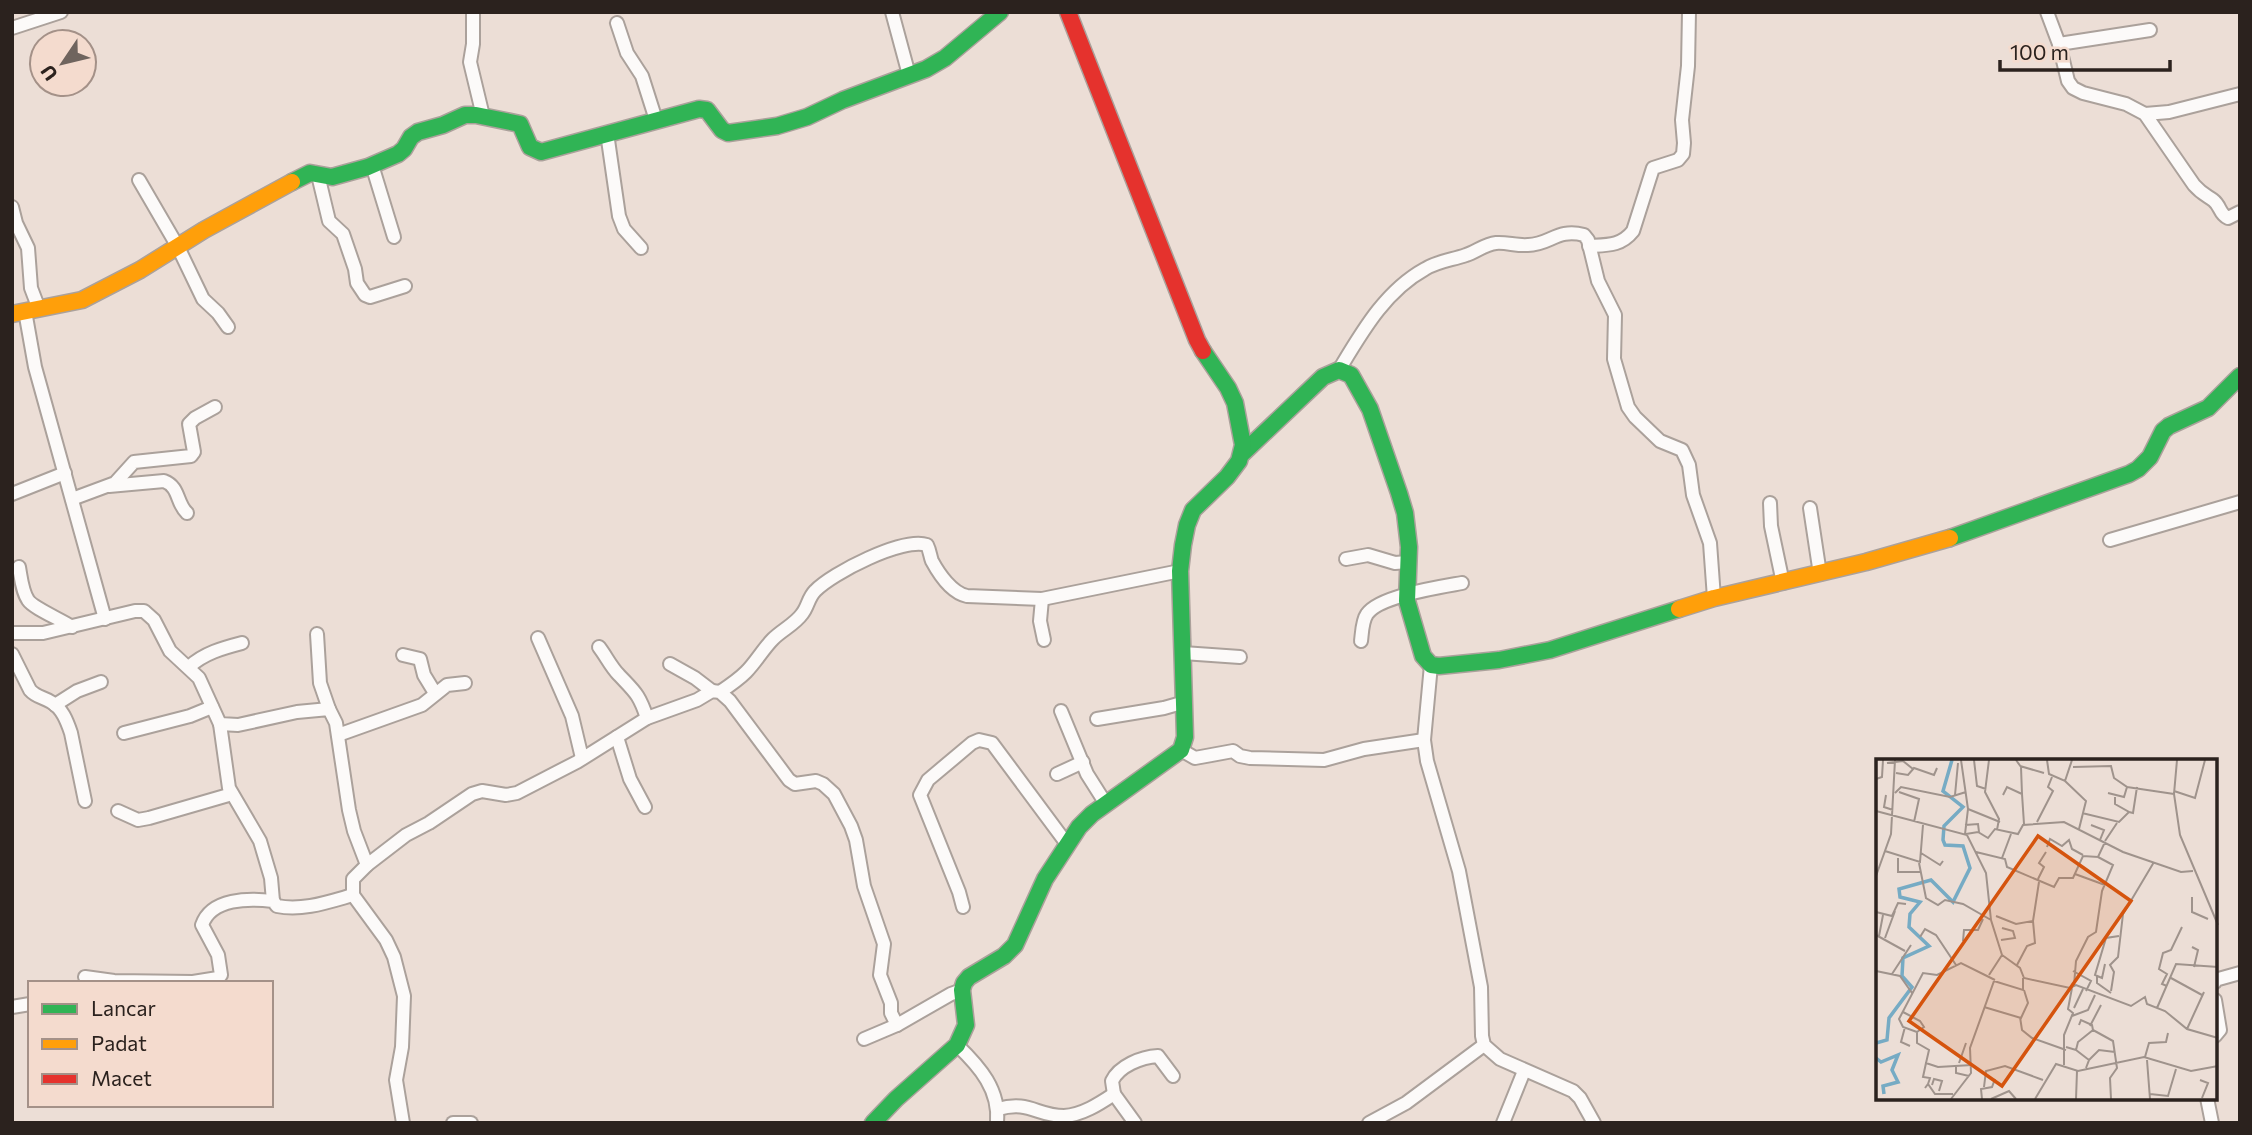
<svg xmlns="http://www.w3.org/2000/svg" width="2252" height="1135" viewBox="0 0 2252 1135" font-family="Commissioner,sans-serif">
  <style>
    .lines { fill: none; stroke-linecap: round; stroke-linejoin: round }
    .street-casing { stroke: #aba19b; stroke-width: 16 }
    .fast-casing { stroke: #aba19b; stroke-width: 19 }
    .slow-casing { stroke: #aba19b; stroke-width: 19 }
    .jam-casing { stroke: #aba19b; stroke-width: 19 }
    .street { stroke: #fcfaf9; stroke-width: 12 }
    .fast { stroke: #30b455; stroke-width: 16 }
    .slow { stroke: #ff9f0a; stroke-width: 16 }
    .jam { stroke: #e5322d; stroke-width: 16 }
    .inset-river { fill: none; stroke: #76abc4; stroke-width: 3.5 }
    .inset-road { fill: none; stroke: #9f938c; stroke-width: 2 }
    .view { fill: #d5540e; fill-opacity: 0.15; stroke: #d5540e; stroke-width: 3.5 }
    .inset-edge { fill: none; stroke: #2b221e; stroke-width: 3.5 }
  </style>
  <rect width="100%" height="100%" fill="#ecded6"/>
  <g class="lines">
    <defs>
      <g id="street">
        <path d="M473,12V44L470,62L483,116"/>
        <path d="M892,12L909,75"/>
        <path d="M2047,12L2059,44L2068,81L2073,88L2083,93L2126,104L2145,114L2194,185C2201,193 2204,194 2213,200C2221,206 2219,214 2228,218L2240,212"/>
        <path d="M617,23L627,53L642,76L656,120"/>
        <path d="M12,28L61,12"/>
        <path d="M2059,44L2150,30"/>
        <path d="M2145,114L2169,112L2240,94"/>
        <path d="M607,133L619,216L624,229L641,248"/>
        <path d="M372,165L394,237"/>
        <path d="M318,175L329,221L343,234L355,269L357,283L365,295L370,297L405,286"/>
        <path d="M139,180L178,247L203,299L218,313L228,327"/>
        <path d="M12,207L16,223L28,248L31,288L39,309"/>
        <path d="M1589,246C1608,245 1621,246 1633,231L1653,168L1678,160L1683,154L1684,143L1682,120L1688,66L1689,12"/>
        <path d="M25,311L35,367L105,619"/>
        <path d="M1339,370C1362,332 1385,291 1425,269C1438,261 1452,260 1466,255C1476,252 1485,244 1496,243C1506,242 1517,246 1528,245C1550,245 1557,228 1584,235L1588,240L1598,281L1615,315L1614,359L1628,407L1635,417L1660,441L1682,450L1689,465L1693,495L1710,543L1714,598"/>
        <path d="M109,486L164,481C180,487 176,503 187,513"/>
        <path d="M12,494L65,473"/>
        <path d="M72,499L115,483L134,462L191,456L194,452L189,424L195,418L215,407"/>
        <path d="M1770,503L1771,526L1783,583"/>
        <path d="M1810,508L1820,574"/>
        <path d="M2110,540L2240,502"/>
        <path d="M1346,559L1368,555L1395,563L1408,562"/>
        <path d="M19,567C21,578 22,591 28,600C33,608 62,620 72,627"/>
        <path d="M1042,599L1040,621L1044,640"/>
        <path d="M12,633H43L135,611H144L154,620L170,651L199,678L220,724L238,725L297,712L329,709L336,723L349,810L354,831L367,865L353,879V895L386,940L394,957L404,996L402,1047L396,1080L403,1123"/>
        <path d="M317,634L320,683L329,709"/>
        <path d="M538,638L572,716L582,758"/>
        <path d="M1361,641C1362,634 1362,621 1367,614C1379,596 1440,587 1462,583"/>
        <path d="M599,647C606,656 611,667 619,675C635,692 639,694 647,718"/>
        <path d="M1183,653L1240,657"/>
        <path d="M12,654L30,690C36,697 43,697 51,702C62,708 67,721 71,733L85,801"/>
        <path d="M403,655L420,659L424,675L435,693"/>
        <path d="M670,664L695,678L712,691"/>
        <path d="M1431,665L1424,740L1427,761L1459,871L1481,987L1482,1036L1484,1045L1500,1059L1573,1091L1580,1098L1594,1123"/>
        <path d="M189,667C204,653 223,648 242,643"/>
        <path d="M720,692C729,686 738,680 746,672C756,662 763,649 773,639C782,630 795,624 802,614C808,607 808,598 815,591C832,573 903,537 927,545C930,551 930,556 932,561C939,574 952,593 967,596L1042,599L1180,571"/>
        <path d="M55,705L77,691L101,682"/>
        <path d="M1061,711L1087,774L1106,804"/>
        <path d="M1097,719L1164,708L1185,702"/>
        <path d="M220,724L229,788L260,841L271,878L273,901"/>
        <path d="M124,733L190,716L212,707"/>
        <path d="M338,735L422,705L447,685L465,683"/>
        <path d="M617,737L630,779L645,807"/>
        <path d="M1181,750L1195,758L1233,751L1240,756L1250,758L1324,760L1364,749L1424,740"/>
        <path d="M1057,774L1083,762"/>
        <path d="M118,811L138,820L149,818L232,794"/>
        <path d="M367,865L406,835L429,823L472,794L482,791L506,795L517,793L577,762L647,718L697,700L712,691L720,692L730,701L789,780L795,784L816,781L823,784L834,794L851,826L856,840L864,886L884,944L880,975L891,1003V1013L897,1025"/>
        <path d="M963,907L959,892L920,795L928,780L972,743L979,740L992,743L1067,844"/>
        <path d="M85,977L114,981L193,982L218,978L221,975L218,955L202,925C211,898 249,898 273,901L277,906C303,911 328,902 353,895"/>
        <path d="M2215,982V980L2240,973"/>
        <path d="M2215,1000L2220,1030L2215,1036"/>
        <path d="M12,1007L30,1004"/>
        <path d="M864,1039L897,1025L951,994L962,990"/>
        <path d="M957,1045C980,1067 1000,1090 997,1123"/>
        <path d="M1114,1094L1112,1081C1119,1066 1141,1057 1158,1056L1173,1076"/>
        <path d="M2207,1098L2212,1123"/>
        <path d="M998,1109C1029,1100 1037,1116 1064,1116C1082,1115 1099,1104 1114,1094L1135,1123"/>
        <path d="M453,1123H471"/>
        <path d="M1369,1123L1406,1103L1484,1045"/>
        <path d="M1503,1123L1524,1071"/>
      </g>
      <g id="fast">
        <path d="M292,182L310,173L332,177L368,167L398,154L404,149L411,137L418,132L443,125L465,115H476L520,124L530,147L541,152L699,109L707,110L722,130L728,133L777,126L807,117L843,100L926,69L945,58L1000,12"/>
        <path d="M1243,453L1323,377L1339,370L1351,375L1370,409L1399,493L1405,513L1409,547L1407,601L1423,656L1431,665L1439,666L1499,660L1550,650L1679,609"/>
        <path d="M1950,538L2129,474L2138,469L2150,457L2163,431L2169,426L2208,408L2240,376"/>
        <path d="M873,1123L896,1099L957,1045L966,1025L962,990L964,983L969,977L1004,956L1015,945L1045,879L1079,827L1092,814L1181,750L1185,737L1180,571L1183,545L1187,525L1193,510L1227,477L1239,461L1243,445L1235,403L1228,388L1203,351"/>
      </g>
      <g id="slow">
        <path d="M12,314L82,300L140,270L204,230L292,182"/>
        <path d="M1679,609L1714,598L1866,562L1950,538"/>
      </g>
      <path id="jam" d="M1068,12L1197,340L1203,351"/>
    </defs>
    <use href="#street" class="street-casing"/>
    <use href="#fast" class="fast-casing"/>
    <use href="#slow" class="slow-casing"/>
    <use href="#jam" class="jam-casing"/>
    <use href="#street" class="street"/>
    <use href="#fast" class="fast"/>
    <use href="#slow" class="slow"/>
    <use href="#jam" class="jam"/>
  </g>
  <g transform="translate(1876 759)">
    <rect width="341" height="341" fill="#ecded6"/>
    <path class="inset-river" d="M0,284L11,281L13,259L36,228L26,217L27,199L53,187L33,168L34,155L44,143L24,138L23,130L55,121L77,143L94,109L87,87L69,86L67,81L68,67L87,48L67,32L76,1M0,299L5,303L22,296L16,311L22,323L7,327L8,335"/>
    <path class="inset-road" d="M85,1L92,50M98,1L101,27L110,30M113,1L109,33L123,60L121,71M140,1L145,8L146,35M171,1L173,15L189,22L196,1M301,1L298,35L304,76L342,166M11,4L27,2L37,10M144,7L168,14M197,8L235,7L238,19L251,28L248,38L232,34M20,14L32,16L38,9L58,16L61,9M0,20L6,18L7,1M189,22L210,42L203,70M251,28L298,35M298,32L319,39L329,1M23,33L43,40L38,63M19,34L25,28L74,38L90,33M10,36L8,48L17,51M79,36L82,4M127,36L131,28L146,35L148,65M0,52L91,76L110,114L115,161L126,196L144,209L148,219L194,229L200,226L255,247L269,238L271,245L289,252L311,270L342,279M253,53L257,54L261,28M206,54L243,63L253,53L239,45V38M161,63L177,32L172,28L176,18M89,66L102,65L103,73M215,66L228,71L224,81M89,75L92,50L124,63M90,75L102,73L112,79L119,70L142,75L147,66L188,63L247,93L305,113L317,112M229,82L241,64M171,88L174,80L186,87L193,81L196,90L207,96M9,92L44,103L47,66M100,93L129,100L131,108L178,128L183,119H197L207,97L222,98L229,83M45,94L64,106L67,102M22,99V113H44M126,99L135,75M43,104L50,139L62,146L69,141L87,145L115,161M199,115L229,126M0,117L15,75L19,1M162,120L168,108L163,104L170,93M316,138V153L332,160M0,153L16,157L22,144L30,145M120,157L140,165L157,162L163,123M0,176L29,192M3,177L7,156M44,178L49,170L60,176L80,206M9,179L19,152M125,181L139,179L137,172L126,169M87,182L88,171H102L107,160M316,188L322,191L318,208M229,205L226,219L219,216L230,179L243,177M141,206L151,187L159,184L157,162M0,212L24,217L36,234M197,212L215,222L210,232M16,215L35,186M113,216L126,196M221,217V224L235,234M295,219L326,236M198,226L200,202L212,178L220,173L226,132L237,106L222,98M291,227L286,225L291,215L283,210L287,194L295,191L306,168M235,232L238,213L234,206L242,198L247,155L278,103M108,248L145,259L152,244L148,231M198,249L207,230M281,249L300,205L342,208M27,253L44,262L48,268L41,273M196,257L212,251L219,236M144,258L146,271L156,279L190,291M203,266L205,261L216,266L217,271L237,282L241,309L234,319L235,340M214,267L225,246M29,268L25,283L34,287M311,270L328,233M190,288L200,291L202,283L217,271M200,291L213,301L210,309M269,298L273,284L290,283L292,274M213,301L223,291L239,293M271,301L274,340M50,304L47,318L54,319L52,325M83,304L90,284M80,306V314L93,317M96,306L62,308L50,304L53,291L41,284V273L27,268L23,260L47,214L61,216L85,204L119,221M188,306V276L197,254L192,250L196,229M324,321L332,324L326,339M56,326L58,320L66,322L63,332M108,328L110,312L129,307L167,321M49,329L52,325L59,335H77M274,335L292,337L300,310M75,340L95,314L94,289L118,222L147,231V219M106,340L105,330L116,328L119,320M115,340L133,332L140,340M159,340L180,305L202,312L268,298L315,312L342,307M200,340L201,312"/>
    <path class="view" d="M162,77L255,142L126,327L33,262Z"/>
    <rect width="341" height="341" class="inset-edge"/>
  </g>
  <rect width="2252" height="1135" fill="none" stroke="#2b221e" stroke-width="28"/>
  <rect x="28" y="981" width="245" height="126" fill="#f4dbce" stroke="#a49188" stroke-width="2"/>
  <rect x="42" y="1004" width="35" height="10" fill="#30b455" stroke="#a49188" stroke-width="2"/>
  <text x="91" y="1016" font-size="21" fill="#2b221e">Lancar</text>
  <rect x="42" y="1039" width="35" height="10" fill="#ff9f0a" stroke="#a49188" stroke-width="2"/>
  <text x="91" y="1051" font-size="21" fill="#2b221e">Padat</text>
  <rect x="42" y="1074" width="35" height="10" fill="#e5322d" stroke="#a49188" stroke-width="2"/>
  <text x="91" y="1086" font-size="21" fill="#2b221e">Macet</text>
  <g transform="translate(63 63) rotate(235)"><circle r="33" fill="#f4dbce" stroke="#a49188" stroke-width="2"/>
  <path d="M0-5L12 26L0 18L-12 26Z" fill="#6f645e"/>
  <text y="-10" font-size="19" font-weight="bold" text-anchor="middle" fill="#2b221e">U</text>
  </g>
  <path d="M2000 60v10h170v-10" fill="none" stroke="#2b221e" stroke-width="3.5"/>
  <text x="2010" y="60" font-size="21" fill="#2b221e" stroke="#f4dbce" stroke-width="5" paint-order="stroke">100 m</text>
</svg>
